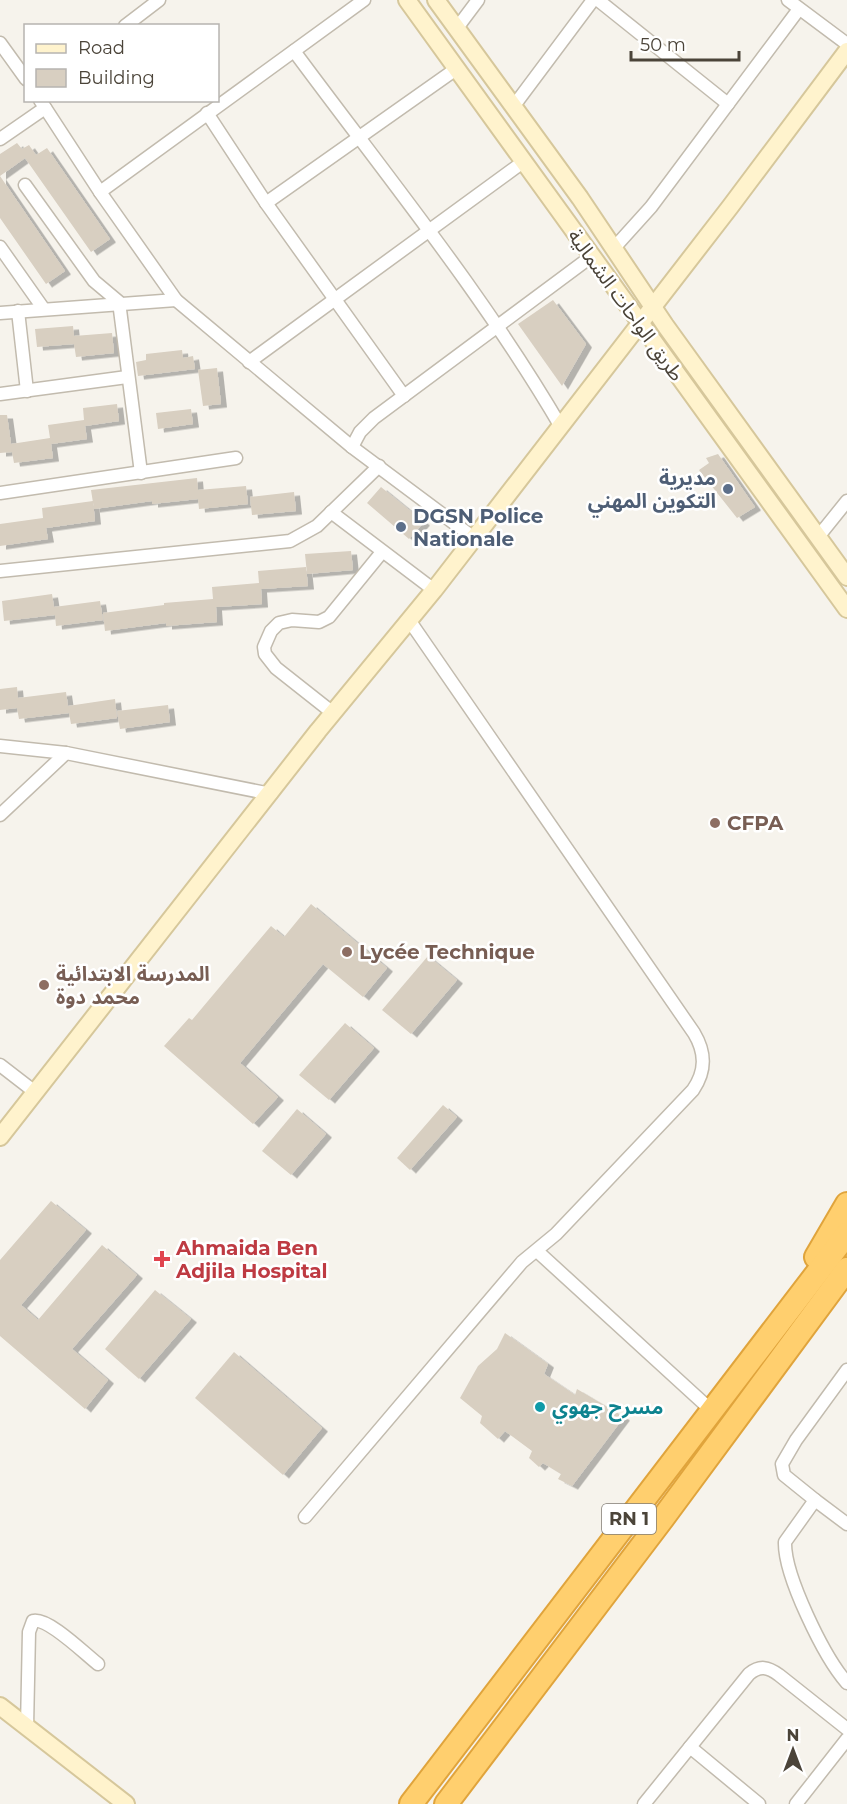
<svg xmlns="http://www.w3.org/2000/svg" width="847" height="1804" viewBox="0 0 847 1804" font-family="Montserrat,'Noto Sans Arabic',sans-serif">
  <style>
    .building { fill: #d8cfc1; filter: url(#shadow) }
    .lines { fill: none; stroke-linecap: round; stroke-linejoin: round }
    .street-casing { stroke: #c2bbae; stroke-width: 15 }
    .secondary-casing { stroke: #d6c79b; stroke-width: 20 }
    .highway-casing { stroke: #e0a43c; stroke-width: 26 }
    .street { stroke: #fff; stroke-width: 12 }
    .secondary { stroke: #fff3cd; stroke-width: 16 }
    .highway { stroke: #ffcf6e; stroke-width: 22 }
    .service-dot { fill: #5c6f8a; stroke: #fff; stroke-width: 2 }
    .education-dot { fill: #8d6e63; stroke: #fff; stroke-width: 2 }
    .health-dot { fill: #e0444e; stroke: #fff; stroke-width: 2 }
    .culture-dot { fill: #0f9aa8; stroke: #fff; stroke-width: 2 }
    .labels { text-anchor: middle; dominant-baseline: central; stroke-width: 5; stroke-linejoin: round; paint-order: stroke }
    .shield { fill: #fff; stroke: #817c74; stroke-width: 1.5 }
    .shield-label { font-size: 18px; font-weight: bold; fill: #4b4439 }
    .street-label { font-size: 20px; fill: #4b4439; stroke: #fff }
    .service-label { font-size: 20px; font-weight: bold; fill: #4e5e75; stroke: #fff; text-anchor: end }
    .education-label { font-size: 20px; font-weight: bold; fill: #785e54; stroke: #fff; text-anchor: start }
    .health-label { font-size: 20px; font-weight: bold; fill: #be3a42; stroke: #fff; text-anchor: start }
    .culture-label { font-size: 20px; font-weight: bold; fill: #0d838f; stroke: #fff; text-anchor: start }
  </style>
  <defs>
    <filter id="shadow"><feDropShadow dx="6" dy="3.5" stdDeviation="0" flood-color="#0004"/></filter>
  </defs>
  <rect width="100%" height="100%" fill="#f6f3ec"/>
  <g class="building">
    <path d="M17,143L22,149L29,145L36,155L47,148L110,239L91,252L25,158L0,176L65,271L46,284L0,218V154Z"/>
    <path d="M553,300L586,344L562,386L518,324Z"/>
    <path d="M73,326L74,336L112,333L114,353L76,357L74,344L37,347L35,329Z"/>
    <path d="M182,350L183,358L193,356L195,369L138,376L136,362L146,360V354Z"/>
    <path d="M217,368L221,404L203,406L198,370Z"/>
    <path d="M117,404L119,421L85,426L87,439L51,444L53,458L14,463L12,452L0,453V415H7L11,444L50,438L48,425L84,420L83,408Z"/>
    <path d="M191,409L193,424L158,429L156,413Z"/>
    <path d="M718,454L755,507L737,518L699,470L709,463L706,458Z"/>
    <path d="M197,478L198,490L246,486L248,504L199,509L198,499L152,504V501L94,509L91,490Z"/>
    <path d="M381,487L424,522L409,539L367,503Z"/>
    <path d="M294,492L296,511L252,515L250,497Z"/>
    <path d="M93,501L95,521L46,528L48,539L0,546V524L43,518L42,508Z"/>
    <path d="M351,551L353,570L307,574L305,554Z"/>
    <path d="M306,567L308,586L261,589L262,604L216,607L217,622L166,626V623L105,631L103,613L164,605V603L213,599L212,587L259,583L258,571Z"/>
    <path d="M52,594L54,607L100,601L103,620L56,626L55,615L4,621L2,601Z"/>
    <path d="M17,687L18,698L66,692L68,706L115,699L117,718L71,724L69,713L19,719L17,708L0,710V689Z"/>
    <path d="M168,705L170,722L120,729L117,711Z"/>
    <path d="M311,904L387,968L363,997L323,964L240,1063L278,1097L253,1124L164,1046L189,1018L192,1020L271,926L284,937Z"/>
    <path d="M428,956L457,980L411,1034L382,1010Z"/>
    <path d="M345,1023L374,1048L329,1100L299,1075Z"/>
    <path d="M443,1105L457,1117L410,1170L397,1158Z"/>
    <path d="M297,1109L326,1134L291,1175L262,1151Z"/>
    <path d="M51,1201L86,1230L21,1305L38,1320L102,1245L137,1275L72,1349L108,1380L85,1409L0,1336V1260Z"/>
    <path d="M155,1290L191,1319L139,1379L105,1349Z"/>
    <path d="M505,1333L548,1364L544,1374L575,1395L577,1389L624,1417L572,1486L558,1479L561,1474L543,1463L539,1467L529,1458L532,1451L505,1431L498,1439L480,1423L482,1416L460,1398L478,1366L497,1349Z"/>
    <path d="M234,1352L322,1428L283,1475L195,1398Z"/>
  </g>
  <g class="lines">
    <defs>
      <g id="street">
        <path d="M598,0L728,104"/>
        <path d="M788,0L847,44"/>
        <path d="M125,26L159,0"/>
        <path d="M457,28L478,0"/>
        <path d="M0,43L26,79"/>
        <path d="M294,51C385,174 484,295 561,427"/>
        <path d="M40,100L100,192L176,300L352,447L474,538"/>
        <path d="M513,107L593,0"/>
        <path d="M207,113L266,203L404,396"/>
        <path d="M0,139L45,108"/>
        <path d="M25,185L94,281L119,302L141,473"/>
        <path d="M100,192L364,0"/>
        <path d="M266,203L456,69"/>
        <path d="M0,247L43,308"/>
        <path d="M614,248L651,207L799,9"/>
        <path d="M18,311L27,391"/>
        <path d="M0,313L176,300"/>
        <path d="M249,362L523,162"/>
        <path d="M0,394L127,377"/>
        <path d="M352,447L360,432L374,418L592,256"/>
        <path d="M0,493L236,458"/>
        <path d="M331,512L434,590"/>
        <path d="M818,537L847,501"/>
        <path d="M0,571L290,541L317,526L379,466"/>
        <path d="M333,713L276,668L265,654L264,647L271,631L279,623L292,620L319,622L329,617L382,552"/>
        <path d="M0,746L66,753L271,794"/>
        <path d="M0,815L66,753"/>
        <path d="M0,1065L35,1092"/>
        <path d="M537,1251L711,1410"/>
        <path d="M847,1370L796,1440L782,1464L784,1475L815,1500L785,1542C784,1575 824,1657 847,1683"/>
        <path d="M815,1500L847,1524"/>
        <path d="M305,1517L522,1262L556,1234L693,1090C706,1071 706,1053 694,1033L409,620"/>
        <path d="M27,1727L29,1632L33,1621C48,1617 85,1654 98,1664"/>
        <path d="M690,1747L759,1804"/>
        <path d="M644,1804L749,1674C760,1665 768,1667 779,1675L847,1729"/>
        <path d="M796,1804L847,1739"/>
      </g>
      <g id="secondary">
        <path d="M407,0L847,609"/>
        <path d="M436,0L580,198L665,325L847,577"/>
        <path d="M0,1137L318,731L434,590L730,207L847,51"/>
        <path d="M0,1706L126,1804"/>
      </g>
      <g id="highway">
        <path d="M816,1257L847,1204"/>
        <path d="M411,1804L847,1234"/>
        <path d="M446,1804L663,1518L847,1269"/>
      </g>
    </defs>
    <use href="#street" class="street-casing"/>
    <use href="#secondary" class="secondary-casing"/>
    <use href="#highway" class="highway-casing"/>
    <use href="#street" class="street"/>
    <use href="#secondary" class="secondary"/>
    <use href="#highway" class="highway"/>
  </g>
  <g class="service-dot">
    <circle cx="728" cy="489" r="6"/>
    <circle cx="401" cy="527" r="6"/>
  </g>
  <g class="education-dot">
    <circle cx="715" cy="823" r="6"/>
    <circle cx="347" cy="952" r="6"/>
    <circle cx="44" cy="985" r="6"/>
  </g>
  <path class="health-dot" d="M159 1250h6v6h6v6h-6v6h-6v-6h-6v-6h6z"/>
  <circle class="culture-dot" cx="540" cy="1407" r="6"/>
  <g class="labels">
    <rect class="shield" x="602" y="1504" width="54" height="30" rx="4.5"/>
    <g class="shield-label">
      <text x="629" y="1519">RN 1</text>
    </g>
    <g class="street-label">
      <text transform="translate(626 305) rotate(54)">طريق الواحات الشمالية</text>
    </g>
    <g class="service-label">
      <text x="716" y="478">مديرية<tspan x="716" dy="23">التكوين المهني</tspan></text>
      <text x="413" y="516" text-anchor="start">DGSN Police<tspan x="413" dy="23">Nationale</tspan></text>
    </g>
    <g class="education-label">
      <text x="727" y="823">CFPA</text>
      <text x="359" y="952">Lycée Technique</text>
      <text x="56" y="974">المدرسة الابتدائية<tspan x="56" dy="23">محمد دوة</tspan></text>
    </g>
    <g class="health-label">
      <text x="176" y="1248">Ahmaida Ben<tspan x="176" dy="23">Adjila Hospital</tspan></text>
    </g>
    <g class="culture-label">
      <text x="552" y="1407">مسرح جهوي</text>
    </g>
  </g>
  <rect x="24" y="24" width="195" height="78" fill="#ffffff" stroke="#b7b4b0" stroke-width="1.5"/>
  <rect x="36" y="44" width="30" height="9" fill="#fff3cd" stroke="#b7b4b0" stroke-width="1.5"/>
  <text x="78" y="54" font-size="18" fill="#4b4439">Road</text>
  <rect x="36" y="69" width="30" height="18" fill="#d8cfc1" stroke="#b7b4b0" stroke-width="1.5"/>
  <text x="78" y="84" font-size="18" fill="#4b4439">Building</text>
  <g transform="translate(793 1750)" stroke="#ffffff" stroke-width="4.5" paint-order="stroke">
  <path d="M0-4.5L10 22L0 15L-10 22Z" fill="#4b4439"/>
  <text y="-9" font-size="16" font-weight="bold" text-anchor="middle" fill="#4b4439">N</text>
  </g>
  <path d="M631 51v9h108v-9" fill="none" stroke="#4b4439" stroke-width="3"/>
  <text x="640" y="51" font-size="18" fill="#4b4439" stroke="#ffffff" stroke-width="4.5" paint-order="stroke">50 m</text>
</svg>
